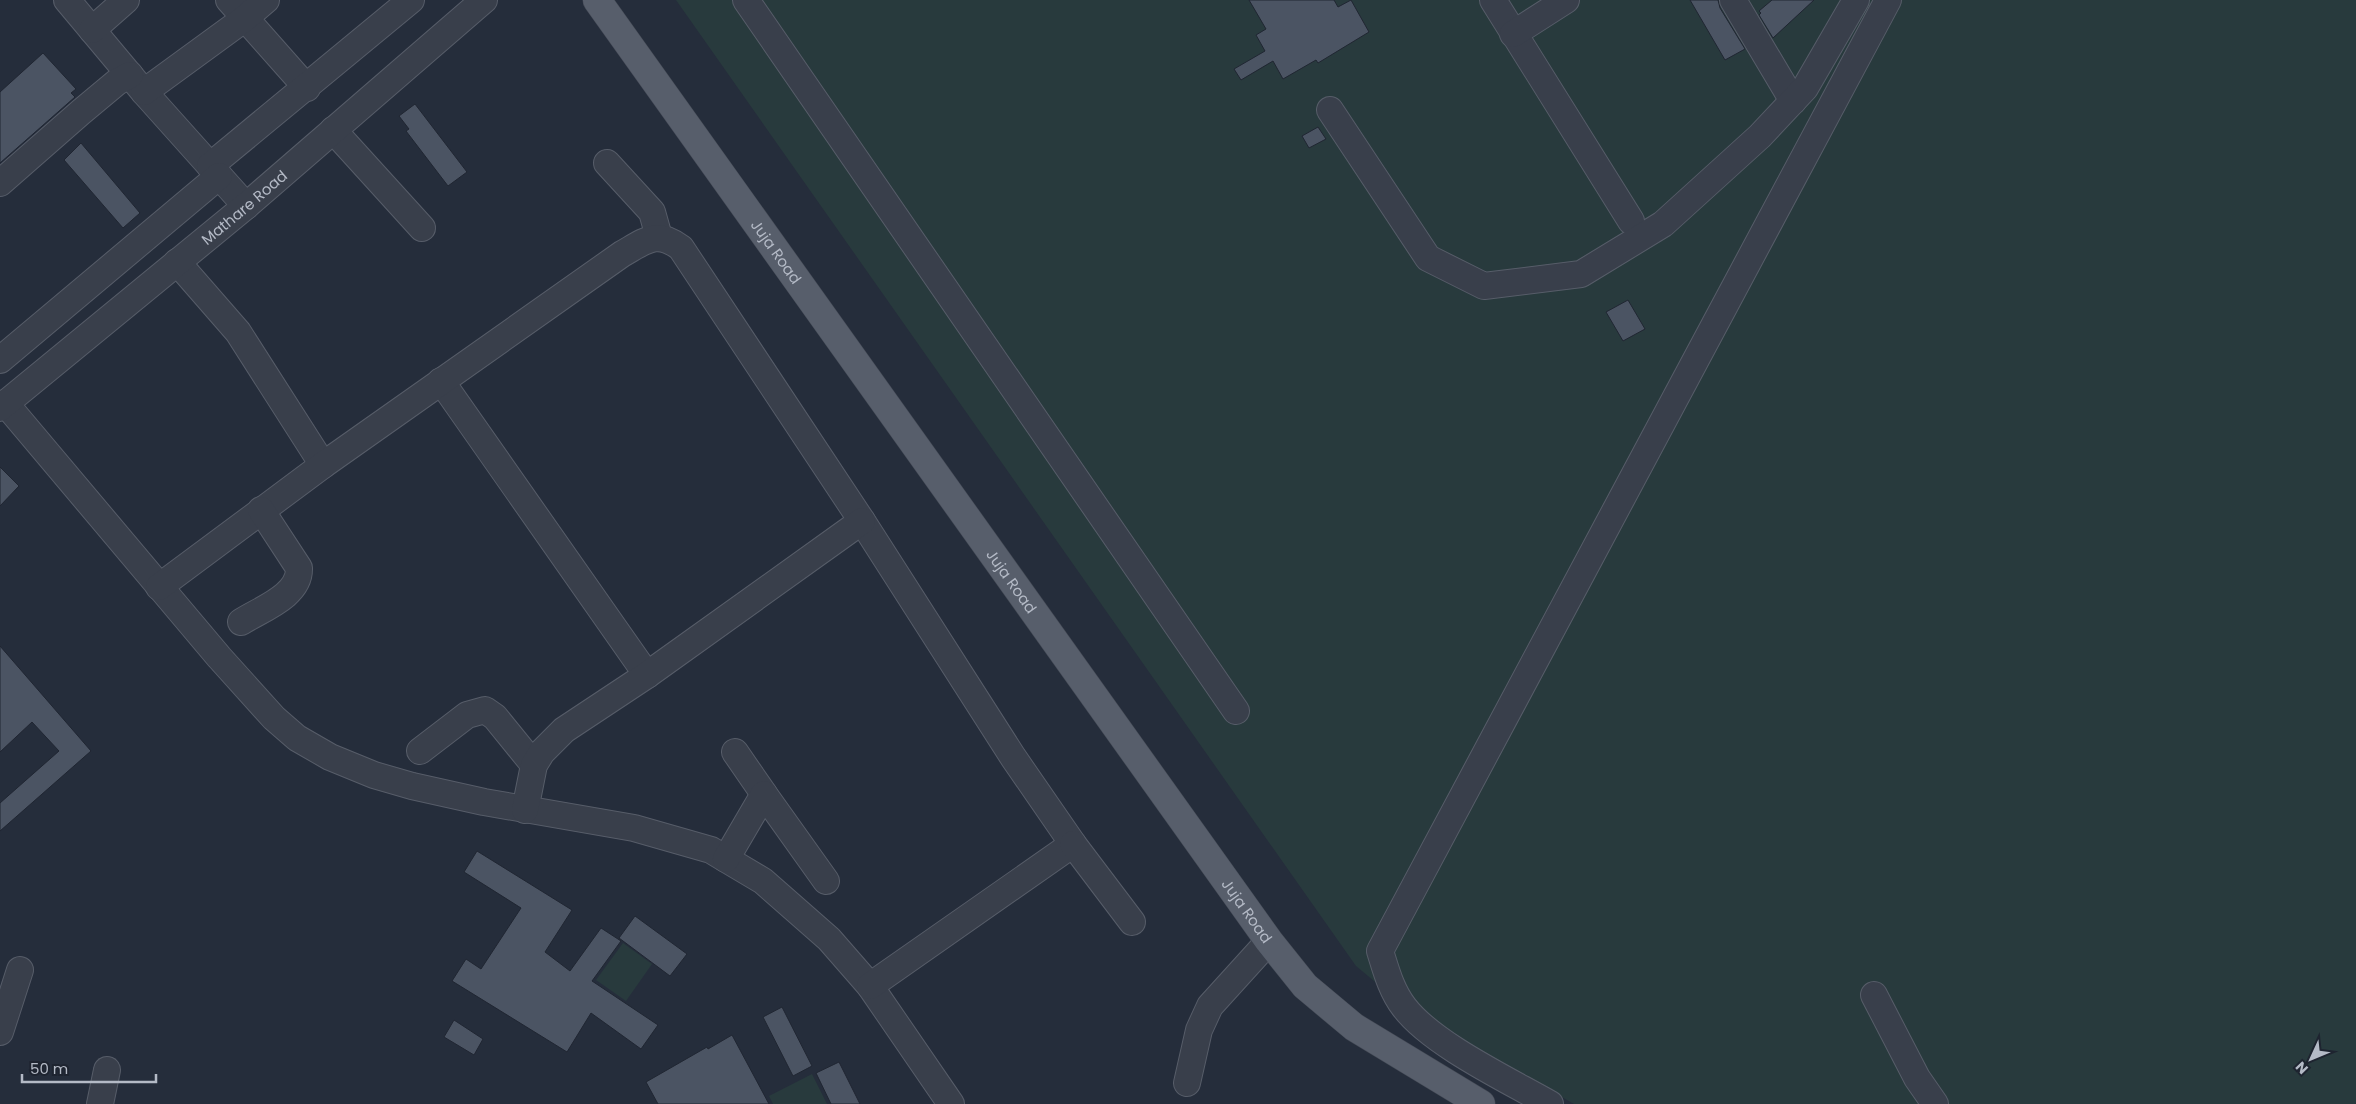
<svg xmlns="http://www.w3.org/2000/svg" width="2356" height="1104" viewBox="0 0 2356 1104" font-family="Poppins,sans-serif">
  <style>
    .green { fill: #283a3d }
    .building { fill: #4b5463; stroke: #202632 }
    .lines { fill: none; stroke-linecap: round; stroke-linejoin: round }
    .minor-casing { stroke: #575d69; stroke-width: 28 }
    .major-casing { stroke: #424854; stroke-width: 29 }
    .minor { stroke: #393f4b; stroke-width: 26 }
    .major { stroke: #575e6b; stroke-width: 28 }
    .labels { text-anchor: middle; dominant-baseline: central; stroke-width: 5; stroke-linejoin: round; paint-order: stroke }
    .street-label { font-size: 15px; fill: #b4bac6; stroke: #1e2430 }
  </style>
  <rect width="100%" height="100%" fill="#252d3b"/>
  <g class="green">
    <path d="M676,0H2356V1104H1574L1404,1006L1356,966Z"/>
    <path d="M623,943L652,964L626,1001L596,980Z"/>
    <path d="M812,1074L827,1104H773L769,1096Z"/>
  </g>
  <g class="building">
    <path d="M1249,0H1334L1338,7L1351,0L1369,32L1318,63L1316,60L1283,79L1273,61L1241,80L1234,69L1265,51L1256,35L1266,29Z"/>
    <path d="M1690,0H1718L1720,8L1745,49L1725,60Z"/>
    <path d="M1772,0H1814L1773,38L1759,15L1761,13L1759,11Z"/>
    <path d="M43,53L76,89L71,93L75,97L0,163V92Z"/>
    <path d="M415,104L467,172L448,186L406,131L409,129L399,116Z"/>
    <path d="M1318,127L1326,139L1309,148L1302,136Z"/>
    <path d="M81,143L140,213L123,228L64,160Z"/>
    <path d="M1628,300L1645,329L1623,341L1606,312Z"/>
    <path d="M0,467L19,486L0,506Z"/>
    <path d="M0,646L91,751L0,831V803L59,751L32,722L0,752Z"/>
    <path d="M477,851L572,910L545,952L570,971L601,928L621,941L592,981L658,1025L641,1049L591,1013L567,1052L452,981L466,959L481,969L521,908L464,872Z"/>
    <path d="M635,916L687,954L670,976L619,938Z"/>
    <path d="M782,1007L812,1066L793,1076L763,1017Z"/>
    <path d="M454,1020L483,1039L474,1055L444,1037Z"/>
    <path d="M732,1035L769,1104H658L646,1082L707,1047L708,1049Z"/>
    <path d="M839,1062L860,1104H831L816,1073Z"/>
  </g>
  <g class="lines">
    <defs>
      <g id="minor">
        <path d="M67,0L144,92L246,206"/>
        <path d="M229,0L307,88"/>
        <path d="M746,0L1236,711"/>
        <path d="M1493,0L1631,221"/>
        <path d="M1733,0L1793,101"/>
        <path d="M92,30L126,0"/>
        <path d="M1513,34L1566,0"/>
        <path d="M144,92L244,19L266,0"/>
        <path d="M1330,110L1428,258L1484,286L1581,274L1663,224L1760,136L1805,88L1856,0"/>
        <path d="M333,130L422,228"/>
        <path d="M607,163L652,212L659,237"/>
        <path d="M210,166L411,0"/>
        <path d="M0,183L81,112L117,82L130,75"/>
        <path d="M177,262L238,332L323,465"/>
        <path d="M0,360L219,176"/>
        <path d="M441,381L647,675"/>
        <path d="M5,403L219,657L274,718L297,738L330,757L374,775L412,786L484,802L634,828L711,850L726,859L763,881L829,939L870,986L951,1104"/>
        <path id="s1" d="M0,408L246,206L484,0"/>
        <path d="M159,587L323,465L622,254C645,241 657,229 681,248L862,521L1013,757L1073,844L870,986"/>
        <path d="M241,622C261,609 300,596 299,568L261,510"/>
        <path d="M420,751L467,715L485,710L495,717L534,765"/>
        <path d="M735,752L764,794"/>
        <path d="M525,810L534,765L542,752L564,730L647,675L862,521"/>
        <path d="M1073,844L1132,922"/>
        <path d="M726,859L764,794L826,881"/>
        <path d="M1874,995L1917,1078L1935,1104"/>
        <path d="M0,1032L20,970"/>
        <path d="M1187,1083L1199,1030L1210,1006L1269,941"/>
        <path d="M100,1104L107,1070"/>
        <path d="M1550,1104C1508,1080 1432,1044 1404,1007C1391,990 1386,970 1380,951L1888,0"/>
      </g>
      <g id="major">
        <path id="s2" d="M597,0L1269,941L1305,986L1354,1027L1481,1104"/>
      </g>
    </defs>
    <use href="#minor" class="minor-casing"/>
    <use href="#major" class="major-casing"/>
    <use href="#minor" class="minor"/>
    <use href="#major" class="major"/>
  </g>
  <g class="labels">
    <g class="street-label">
      <text stroke="none"><textPath href="#s1" startOffset="316">Mathare Road</textPath></text>
      <text stroke="none"><textPath href="#s2" startOffset="309">Juja Road</textPath></text>
      <text stroke="none"><textPath href="#s2" startOffset="714">Juja Road</textPath></text>
      <text stroke="none"><textPath href="#s2" startOffset="1119">Juja Road</textPath></text>
    </g>
  </g>
  <g transform="translate(2311 1059) rotate(226)" stroke="#1e2430" stroke-width="4" paint-order="stroke">
  <path d="M0-4L9 19L0 12L-9 19Z" fill="#b4bac6"/>
  <text y="-8" font-size="14" font-weight="bold" text-anchor="middle" fill="#b4bac6">N</text>
  </g>
  <path d="M22 1074v8h134v-8" fill="none" stroke="#b4bac6" stroke-width="2.5"/>
  <text x="30" y="1074" font-size="15" fill="#b4bac6" stroke="#1e2430" stroke-width="4" paint-order="stroke">50 m</text>
</svg>
